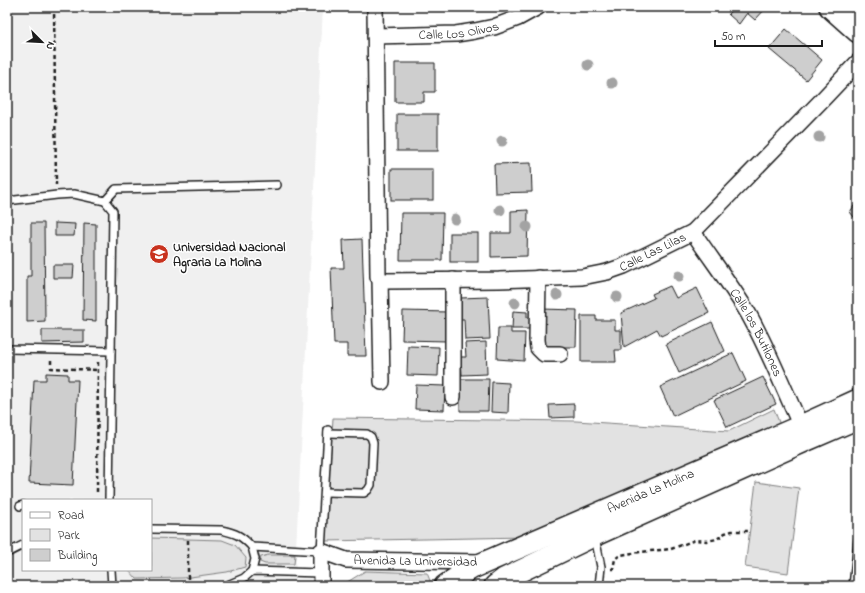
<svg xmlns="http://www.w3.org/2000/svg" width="865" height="593" viewBox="0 0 865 593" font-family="'Indie Flower',sans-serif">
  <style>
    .built { fill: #f0f0f0; fill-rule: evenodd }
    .green { fill: #e2e2e2; stroke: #7f7f7f }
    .building { fill: #cecece; stroke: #1c1c1c }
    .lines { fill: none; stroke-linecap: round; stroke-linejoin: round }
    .lane-casing { stroke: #1c1c1c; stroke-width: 10 }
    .street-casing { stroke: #1c1c1c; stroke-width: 18 }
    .secondary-casing { stroke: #1c1c1c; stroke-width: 24 }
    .path { stroke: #1c1c1c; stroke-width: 2.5; stroke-dasharray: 4 3; stroke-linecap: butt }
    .lane { stroke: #fff; stroke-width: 7 }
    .street { stroke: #fff; stroke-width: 15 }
    .secondary { stroke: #fff; stroke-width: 21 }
    .tree { fill: #a3a3a3 }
    .labels { text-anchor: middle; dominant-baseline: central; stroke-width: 3; stroke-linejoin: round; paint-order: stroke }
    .street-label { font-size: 13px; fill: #1c1c1c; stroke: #fff }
    .poi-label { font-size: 13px; font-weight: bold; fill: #1c1c1c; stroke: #fff; text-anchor: start }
  </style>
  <rect width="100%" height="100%" fill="#fff"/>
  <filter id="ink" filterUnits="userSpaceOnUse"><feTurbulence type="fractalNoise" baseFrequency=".025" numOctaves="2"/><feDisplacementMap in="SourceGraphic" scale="8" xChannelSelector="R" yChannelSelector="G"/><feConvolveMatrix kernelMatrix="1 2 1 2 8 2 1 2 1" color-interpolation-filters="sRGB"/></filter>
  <g filter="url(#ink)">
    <path class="built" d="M7,7H323L296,549L295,586H7ZM23,500H151V570H23Z"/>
    <g class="green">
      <path d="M774,409L780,425L526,537L325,541L333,418L576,421L729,431Z"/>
      <path d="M756,482L799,488L788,573L745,567Z"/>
      <path d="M151,538L222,540L235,545L246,558L245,567L227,572L183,578L137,579L129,570H151Z"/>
      <path d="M268,555H295L294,564H265L260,562L261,557Z"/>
      <path d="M365,571L427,573L431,583L427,586H341Z"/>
    </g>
    <g class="building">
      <path d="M734,7H767L755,20L747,13L739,24L728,14Z"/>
      <path d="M786,29L822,60L806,80L769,49Z"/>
      <path d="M395,63H435V92H424V102H395Z"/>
      <rect x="397" y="114" width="41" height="37"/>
      <path d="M531,163L532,192L495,193L494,164Z"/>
      <rect x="391" y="169" width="42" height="31"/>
      <path d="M858,200V222L850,212Z"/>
      <path d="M528,210L527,256L491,257V233H511V211Z"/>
      <path d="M401,213H443L442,260H400Z"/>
      <path d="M31,223H44L45,321L27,322V276H31Z"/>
      <path d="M55,223L75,224L74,236H55Z"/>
      <path d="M84,223L96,224V321L83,320Z"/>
      <rect x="450" y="233" width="28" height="29"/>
      <path d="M362,239L366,356H347V344H334L331,268H344L343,240Z"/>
      <path d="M53,265H74L73,278H53Z"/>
      <path d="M670,286L676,298L697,288L709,313L661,336L657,329L624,347L621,313L654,298L652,294Z"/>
      <path d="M488,297L490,339L465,340L464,319H460V298Z"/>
      <path d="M542,309L577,310L576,347H541Z"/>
      <path d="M403,311L448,312L447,341L402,340Z"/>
      <path d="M513,311L527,312V317L533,318L532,329H512Z"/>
      <path d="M581,316H596V320H615V330H621V350H615L616,362H581Z"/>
      <path d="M712,322L725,351L679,373L666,344Z"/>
      <path d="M498,328H511V333H525L524,361L497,359Z"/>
      <path d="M42,330H84V342L42,343Z"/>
      <path d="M486,342L487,374L462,375L461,357H466L465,343Z"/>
      <path d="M408,346L439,347L438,376L407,375Z"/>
      <path d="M733,353L746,381L673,416L660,387Z"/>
      <path d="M46,373L68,374V380H78L73,485L29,483L34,380H46Z"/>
      <path d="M763,377L776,404L727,427L714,400Z"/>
      <path d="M460,379H489L488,411H460Z"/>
      <path d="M492,382L509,383L508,413L491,412Z"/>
      <path d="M416,385L445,386L444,410L415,409Z"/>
      <path d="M574,404V417L550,418L549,405Z"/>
    </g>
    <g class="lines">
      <defs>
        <g id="lane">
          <path d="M7,201L57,195L74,194L105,201L113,211L109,500"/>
          <path d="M105,201L116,189L277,185"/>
          <path d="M7,349L111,351"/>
          <path d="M325,492L364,493L368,490L371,485L373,443L371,437L367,434L328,433"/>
          <path d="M20,506L23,505"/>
          <path d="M151,529L221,530C236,533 242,536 252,547L321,551L328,430"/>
          <path d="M595,537L601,567L599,586"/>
          <path d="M7,553L23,545"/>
          <path d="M111,570L112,586"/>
          <path d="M252,571L255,559L252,547"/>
          <path d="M225,586L244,578L252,571L320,573"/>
          <path d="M853,586L858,540"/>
        </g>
        <g id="street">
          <path id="s1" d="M375,7L378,277L380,279L383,281L499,280L582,277L607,272L624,266L693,232L822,100L858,62"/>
          <path id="s2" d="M375,36L456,34L475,31L494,27L518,18L538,7"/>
          <path id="s3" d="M693,232C711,259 731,285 748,313C770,352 786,395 805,435"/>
          <path d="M538,278L537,340L538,348L544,354H560"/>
          <path d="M380,279L382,382"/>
          <path d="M453,397V280"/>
          <path id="s4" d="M321,586V551L346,560L483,562"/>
        </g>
        <g id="secondary">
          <path d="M830,7L858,32"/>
          <path id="s5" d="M445,586L459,576L472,568L801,426L858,400"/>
          <path d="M495,586L504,579L595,535L807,440L858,418"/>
        </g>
      </defs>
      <use href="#lane" class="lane-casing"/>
      <use href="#street" class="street-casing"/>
      <use href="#secondary" class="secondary-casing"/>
      <g class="path">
        <path d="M54,7L56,185"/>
        <path d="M51,360V368L98,370"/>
        <path d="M97,492L98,361"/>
        <path d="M611,569H613L615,559L620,555L640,552L671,549L695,540L707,541L717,539L725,533L732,531H749"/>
        <path d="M188,586V540"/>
      </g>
      <use href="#lane" class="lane"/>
      <use href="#street" class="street"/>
      <use href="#secondary" class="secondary"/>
    </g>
    <g class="tree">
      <circle cx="588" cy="65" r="5.5"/>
      <circle cx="612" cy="83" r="5.5"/>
      <circle cx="819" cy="137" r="5.5"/>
      <circle cx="502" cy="141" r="5.5"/>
      <circle cx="500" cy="210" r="5.5"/>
      <circle cx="455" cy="219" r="5.5"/>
      <circle cx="527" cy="227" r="5.5"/>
      <circle cx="679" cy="276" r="5.5"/>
      <circle cx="557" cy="295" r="5.5"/>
      <circle cx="617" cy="297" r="5.5"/>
      <circle cx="515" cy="303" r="5.5"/>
    </g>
  </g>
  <defs>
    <symbol id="university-disc" viewBox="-11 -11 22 22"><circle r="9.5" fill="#c8321e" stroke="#fff"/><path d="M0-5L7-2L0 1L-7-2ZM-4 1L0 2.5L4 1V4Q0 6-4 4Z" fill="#fff"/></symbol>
  </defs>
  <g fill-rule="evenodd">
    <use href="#university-disc" x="148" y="243" width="22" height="22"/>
  </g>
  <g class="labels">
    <g class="street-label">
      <text stroke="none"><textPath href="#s2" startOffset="84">Calle Los Olivos</textPath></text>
      <text stroke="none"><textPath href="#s1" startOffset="551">Calle Las Lilas</textPath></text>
      <text stroke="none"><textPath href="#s3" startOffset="119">Calle los Butilones</textPath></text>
      <text stroke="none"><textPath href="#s5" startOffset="227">Avenida La Molina</textPath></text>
      <text stroke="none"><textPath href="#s4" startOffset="131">Avenida La Universidad</textPath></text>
    </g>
    <g class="poi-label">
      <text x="173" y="247">Universidad Nacional<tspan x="173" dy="15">Agraria La Molina</tspan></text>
    </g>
  </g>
  <rect width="865" height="593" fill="none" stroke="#fff" stroke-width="24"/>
  <rect x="12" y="12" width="841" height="569" fill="none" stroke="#1c1c1c" stroke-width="1.5" filter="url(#ink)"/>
  <rect x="22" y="499" width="130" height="72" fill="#ffffff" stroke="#a4a4a4"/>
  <rect x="30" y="512" width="20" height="6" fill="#ffffff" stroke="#a4a4a4"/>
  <text x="58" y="519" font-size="12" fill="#1c1c1c">Road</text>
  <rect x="30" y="529" width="20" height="12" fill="#e2e2e2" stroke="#a4a4a4"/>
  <text x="58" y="539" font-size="12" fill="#1c1c1c">Park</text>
  <rect x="30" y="549" width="20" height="12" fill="#cecece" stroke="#a4a4a4"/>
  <text x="58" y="559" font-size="12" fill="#1c1c1c">Building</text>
  <g transform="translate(42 42) rotate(114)" stroke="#ffffff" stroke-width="3" paint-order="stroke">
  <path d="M0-3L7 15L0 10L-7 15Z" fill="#1c1c1c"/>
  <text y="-6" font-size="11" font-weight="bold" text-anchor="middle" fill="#1c1c1c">N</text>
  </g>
  <path d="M715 40v6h107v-6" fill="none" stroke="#1c1c1c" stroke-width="2"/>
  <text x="721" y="40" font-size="12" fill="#1c1c1c" stroke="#ffffff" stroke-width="3" paint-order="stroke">50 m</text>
</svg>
